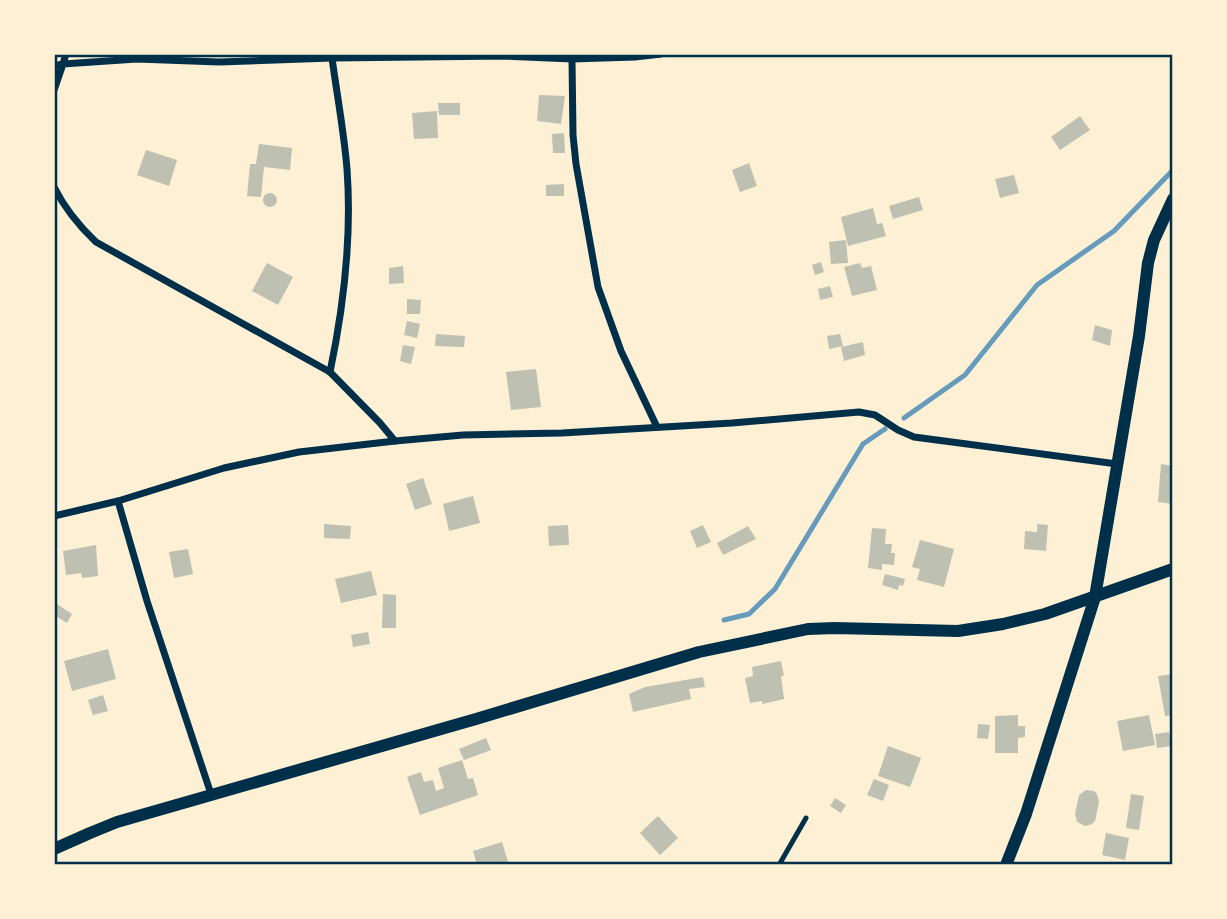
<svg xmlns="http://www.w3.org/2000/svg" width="1227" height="919" viewBox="0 0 1227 919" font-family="'Exo 2',sans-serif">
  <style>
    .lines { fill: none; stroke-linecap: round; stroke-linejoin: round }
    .stream { stroke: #669bbc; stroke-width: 5 }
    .building { fill: #bec0b2 }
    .service { stroke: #003049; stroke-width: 5 }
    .minor { stroke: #003049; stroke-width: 7 }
    .tertiary { stroke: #003049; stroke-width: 12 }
    .neatline { fill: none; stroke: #003049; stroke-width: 2.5 }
  </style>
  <rect width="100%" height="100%" fill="#fdf0d5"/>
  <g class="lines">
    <g class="stream">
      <path d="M904,418L965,375L1037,285L1114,231L1173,170"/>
      <path d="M724,620L749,614L775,589L863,444L885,429"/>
    </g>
  </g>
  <g class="building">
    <path d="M539,95L565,96L561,124L537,121Z"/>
    <path d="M438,103H460V115H439Z"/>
    <path d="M437,111L438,138L414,139L412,113Z"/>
    <path d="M1080,116L1090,130L1060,150L1051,137Z"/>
    <path d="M564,133L565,153H553L552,134Z"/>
    <path d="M259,144L292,148L290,170L264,167L261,197L247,196L250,164H256Z"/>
    <path d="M146,150L177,160L169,186L137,175Z"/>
    <path d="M749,163L757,186L740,192L732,170Z"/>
    <path d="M1014,175L1019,193L1000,198L995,179Z"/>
    <path d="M564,184V196H546V185Z"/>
    <circle cx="270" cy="200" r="7"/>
    <path d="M919,197L923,210L893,219L889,206Z"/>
    <path d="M873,208L877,224L882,223L886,236L848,246L841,217Z"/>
    <path d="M846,240L848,263L831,264L829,242Z"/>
    <path d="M821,262L824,272L815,275L812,265Z"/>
    <path d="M267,263L293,277L278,305L252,291Z"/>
    <path d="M860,263L862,268L871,266L877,290L852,296L844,267Z"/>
    <path d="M403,266L404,283L389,284V268Z"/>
    <path d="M830,286L833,297L820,300L818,289Z"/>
    <path d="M407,299L421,300L420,314H407Z"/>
    <path d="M407,321L420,324L417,338L404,335Z"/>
    <path d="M1095,325L1112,330L1110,346L1092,340Z"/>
    <path d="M436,334L465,336L464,347L435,346Z"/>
    <path d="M840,334L843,346L829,349L827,336Z"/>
    <path d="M863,342L865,355L844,361L841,347Z"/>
    <path d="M403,345L415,347L411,364L400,361Z"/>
    <path d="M536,369L541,407L511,410L506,372Z"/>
    <path d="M1161,464L1173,466V504L1158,502Z"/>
    <path d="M423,478L432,504L415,510L406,484Z"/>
    <path d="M473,496L480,523L449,531L443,504Z"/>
    <path d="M324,524L351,526L350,539L324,538Z"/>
    <path d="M1037,524L1048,525L1046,551L1024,549L1025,531L1037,532Z"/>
    <path d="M568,525L569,545L549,546L548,526Z"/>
    <path d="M703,525L711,542L697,548L690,531Z"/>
    <path d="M748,526L756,539L723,555L717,543Z"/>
    <path d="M872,528L886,529L885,544H892L891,553H895L894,565L882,564V570L868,568Z"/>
    <path d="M920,540L954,549L944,587L917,580L920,569L912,567Z"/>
    <path d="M96,545L98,576L82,578L81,573L66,575L63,551Z"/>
    <path d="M188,549L193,574L174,578L169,552Z"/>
    <path d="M371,571L377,595L341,603L335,579Z"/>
    <path d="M885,574L905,579L903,586L899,585L898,590L882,585Z"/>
    <path d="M383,594L396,595V628H382Z"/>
    <path d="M54,602L72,614L67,623L54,615Z"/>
    <path d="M368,632L370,644L353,647L351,635Z"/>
    <path d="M108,649L116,679L72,691L64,661Z"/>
    <path d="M781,661L784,676H781L784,699L762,704V701L750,703L745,678L753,676L752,667Z"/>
    <path d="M1173,674V715L1165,716L1158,676Z"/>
    <path d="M703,677L705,687L689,689L691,699L633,712L629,694L645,687Z"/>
    <path d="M103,695L108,711L93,715L88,700Z"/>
    <path d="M1018,715V726H1025V737L1018,738V753H995V716Z"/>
    <path d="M1149,715L1155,745L1123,751L1117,721Z"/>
    <path d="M978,724L990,725L988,739L977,738Z"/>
    <path d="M1169,732L1171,746L1157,748L1155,734Z"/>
    <path d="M486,738L491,750L464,760L459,749Z"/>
    <path d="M888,746L921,758L910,787L878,776Z"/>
    <path d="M462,760L468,779L473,778L478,795L420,815L407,777L421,772L424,782L433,780L436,791L444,788L438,768Z"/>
    <path d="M874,779L889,785L883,801L867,795Z"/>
    <path d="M1086,790L1094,791L1097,794L1099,802L1095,821L1092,824L1085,826L1077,822L1075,814L1079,795Z"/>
    <path d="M1131,794L1144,796L1139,830L1126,828Z"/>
    <path d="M835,798L846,805L841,813L830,806Z"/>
    <path d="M658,816L678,838L660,855L640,833Z"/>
    <path d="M1106,833L1129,838L1125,860L1102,855Z"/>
    <path d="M502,842L509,865H477L473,851Z"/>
  </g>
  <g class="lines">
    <path class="service" d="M779,865L806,818"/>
    <g class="minor">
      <path d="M572,59L573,135L576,164L598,287L621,351L657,427"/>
      <path d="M54,66L63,64L66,54"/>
      <path d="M54,90L63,64L137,59L219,62L332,58L505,56L572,59L635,57L661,54"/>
      <path d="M54,187C65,209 78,225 96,242L330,372L380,423L395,441L299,452L224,468L118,501L147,601L211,794"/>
      <path d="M330,372C344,305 352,237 347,169C344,132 337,95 332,58"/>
      <path d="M395,441L463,435L562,433L732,423L859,412L875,415L898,430L914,437L1117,464"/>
      <path d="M54,516L118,501"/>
    </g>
    <g class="tertiary">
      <path d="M54,849L90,833L117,822L476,719L699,652L808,629L835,628L958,631L1003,624L1045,614L1173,569"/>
      <path d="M1006,865L1026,814L1095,597L1139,336L1148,263L1154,240L1173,199"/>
    </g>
  </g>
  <rect width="1227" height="919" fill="none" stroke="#fdf0d5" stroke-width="112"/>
  <rect x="56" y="56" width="1115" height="807" class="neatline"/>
</svg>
